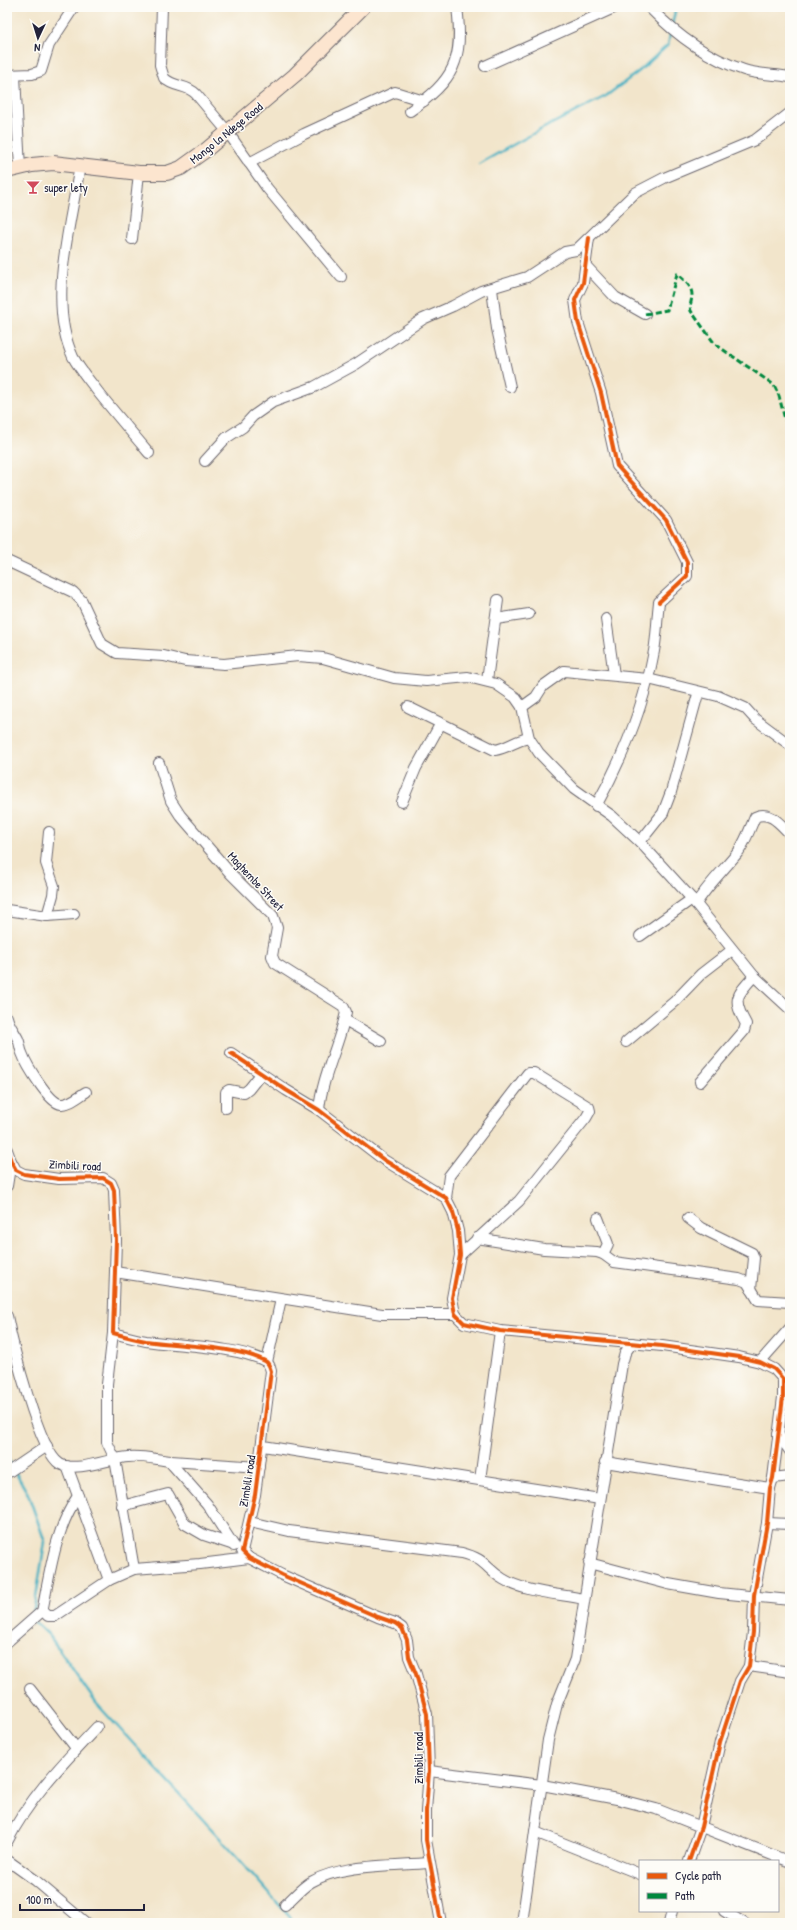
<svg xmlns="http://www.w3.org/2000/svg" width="797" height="1930" viewBox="0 0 797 1930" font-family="'Patrick Hand',sans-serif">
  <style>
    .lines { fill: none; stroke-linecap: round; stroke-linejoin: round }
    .stream { stroke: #45b1c3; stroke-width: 2.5 }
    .street-casing { stroke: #6b666d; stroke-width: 12 }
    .secondary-casing { stroke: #6b666d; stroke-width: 16 }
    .street { stroke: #fff; stroke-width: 10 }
    .secondary { stroke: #fce5cf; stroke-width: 14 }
    .quiet { stroke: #00873e; stroke-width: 3; stroke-dasharray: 6 3; stroke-linecap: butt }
    .cycleway-casing { stroke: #fdfcf7; stroke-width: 6 }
    .cycleway { stroke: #e8590c; stroke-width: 4 }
    .labels { text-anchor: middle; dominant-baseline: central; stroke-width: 3; stroke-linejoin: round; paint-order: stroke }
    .street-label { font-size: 12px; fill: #22223b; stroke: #fdfcf7 }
    .poi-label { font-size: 12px; fill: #22223b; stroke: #fdfcf7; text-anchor: start }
  </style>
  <rect width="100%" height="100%" fill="#fdfcf7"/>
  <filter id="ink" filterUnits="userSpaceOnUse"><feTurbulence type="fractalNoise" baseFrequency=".025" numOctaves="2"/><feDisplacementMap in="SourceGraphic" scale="8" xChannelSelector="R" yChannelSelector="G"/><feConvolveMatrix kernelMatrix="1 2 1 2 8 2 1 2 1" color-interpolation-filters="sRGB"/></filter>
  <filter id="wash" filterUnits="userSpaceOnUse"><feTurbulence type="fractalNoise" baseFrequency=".012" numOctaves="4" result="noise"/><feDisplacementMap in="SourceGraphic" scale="16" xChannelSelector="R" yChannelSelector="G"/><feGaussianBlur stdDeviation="0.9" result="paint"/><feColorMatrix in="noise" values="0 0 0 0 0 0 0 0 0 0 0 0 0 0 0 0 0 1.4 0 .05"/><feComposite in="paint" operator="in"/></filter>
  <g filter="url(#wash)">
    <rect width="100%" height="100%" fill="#f2e5cb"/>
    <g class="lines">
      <g class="stream">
        <path d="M672,25L676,7"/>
        <path d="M479,164L538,131L606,96L638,72L668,45L671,30"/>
        <path d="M7,1458L12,1466"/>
        <path d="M14,1470L28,1494L45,1542L33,1615"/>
        <path d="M34,1621L49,1635L96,1703L239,1859L295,1923"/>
      </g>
    </g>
  </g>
  <g filter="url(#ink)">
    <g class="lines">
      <defs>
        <g id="street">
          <path d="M162,7L160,65L164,78C174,88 187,84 196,94L227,131L267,188L341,277"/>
          <path d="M649,7C676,35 707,58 744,70C759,75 775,74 790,77"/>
          <path d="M485,66L616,7"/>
          <path d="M7,75L32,74L41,71L49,45L74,7"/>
          <path d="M15,76L20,168"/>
          <path d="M410,111C454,80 464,61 457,7"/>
          <path d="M249,163L304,134L395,92L424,101"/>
          <path d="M80,165C71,224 47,302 73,357C80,370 90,381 98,392C115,413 132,433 149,453"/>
          <path d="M589,238L583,283L575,300L578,322L601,393L617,466L666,520L687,562V576L659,602C657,618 657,635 654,651C644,706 623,758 596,806"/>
          <path d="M132,239L139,173"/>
          <path d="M586,266L615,297L645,314"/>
          <path d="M492,289L497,329L510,387"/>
          <path d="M205,461L226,438L243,427L253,416L273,402L314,387L356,364L423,319L453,306L481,291L527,277L565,252L576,250L635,193L664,178L755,140L790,113"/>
          <path d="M7,561L73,592L82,601L102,644L117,653L164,656L185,661L224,664L298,656L323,658L394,678L426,681L468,677L496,684L515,697L522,707L529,738L539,753L574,789L612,816L640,842L692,899L754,976L790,1009"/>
          <path d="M496,619L529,614"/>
          <path d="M606,619L614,675"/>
          <path d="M487,680L498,600"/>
          <path d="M408,707L495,750C508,748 516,740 529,738"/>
          <path d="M522,707L536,697L543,686L564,671L648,679L718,696L745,708L755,719L790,745"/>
          <path d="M159,763L171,801L180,815L231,874L273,916L277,928L272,956L275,963L343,1006L346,1012C339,1046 322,1076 319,1110"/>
          <path d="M402,802L416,768L441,723"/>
          <path d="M640,842L663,813L671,792L698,694"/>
          <path d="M696,904C708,884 725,869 739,851C746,840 750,829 755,817C770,810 780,824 790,834"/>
          <path d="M7,910L47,916L74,914"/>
          <path d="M47,916L53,895L54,886L46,863L49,832"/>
          <path d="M640,936L692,899"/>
          <path d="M7,1017C9,1026 14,1031 18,1039C20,1043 20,1049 22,1053C26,1064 49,1103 61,1104C69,1105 79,1096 86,1092"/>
          <path d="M345,1020L381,1041"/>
          <path d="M626,1042L675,1001L701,974L732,950"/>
          <path d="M231,1053L286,1090L319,1110L384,1160L446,1198L453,1212L458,1231L460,1255L452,1298L455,1314L464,1323L500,1331L662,1346L739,1357L760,1362L774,1369L783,1379V1397L773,1478L770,1488L767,1523L754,1595L753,1632L749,1666L740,1681L720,1742L701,1827L689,1861"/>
          <path d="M700,1082L744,1031L746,1024C732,999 736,996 754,976"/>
          <path d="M226,1108V1092L229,1090L244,1093L249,1089L261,1074"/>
          <path d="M7,1150L11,1161L16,1170L24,1174L59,1179L103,1178L111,1183L114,1190L116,1240L113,1333C124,1336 135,1339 146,1341C179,1346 236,1346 265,1361C269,1363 270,1367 271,1371L255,1495L242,1551L249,1558L282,1575L378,1617L395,1623L402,1628L407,1640L409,1657L416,1674L427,1714L429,1771L426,1811V1840L441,1923"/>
          <path d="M7,1186L11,1161"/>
          <path d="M446,1198L449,1176L528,1073H534L589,1107L590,1111L586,1118L519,1201L460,1255"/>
          <path d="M598,1218L608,1244L603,1254"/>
          <path d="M688,1218L701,1228L752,1253L754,1258L751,1289"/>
          <path d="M477,1238L544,1249L597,1252L603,1254L614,1262L739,1279L747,1282L758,1300L790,1302"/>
          <path d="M115,1272L382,1314H455"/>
          <path d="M7,1316C12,1342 39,1452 60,1464C76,1473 111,1458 128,1457C143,1455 157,1460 171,1461C200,1463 230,1465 259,1467"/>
          <path d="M113,1333L107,1384V1442L115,1459L134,1569"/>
          <path d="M267,1362L281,1299"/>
          <path d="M760,1362L790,1328"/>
          <path d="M778,1434L790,1451"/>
          <path d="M263,1446L600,1499"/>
          <path d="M169,1461L207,1504L234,1546"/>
          <path d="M605,1462L770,1488"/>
          <path d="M67,1466L109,1580"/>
          <path d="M7,1473L47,1446"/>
          <path d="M773,1478L790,1476"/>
          <path d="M480,1480L500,1331"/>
          <path d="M122,1506L168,1494L185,1524L204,1535L231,1544"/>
          <path d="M250,1522L289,1531L462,1553C486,1559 485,1568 503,1579C523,1592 560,1594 584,1599"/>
          <path d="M767,1523L790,1524"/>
          <path d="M589,1563L668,1584L719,1593L790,1600"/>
          <path d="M42,1612C50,1573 55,1529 78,1496"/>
          <path d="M7,1642L40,1613L44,1612L48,1616H55L109,1580L134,1569L200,1564L249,1558"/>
          <path d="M749,1666L790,1672"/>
          <path d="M30,1689L76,1748"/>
          <path d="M429,1771L542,1785L617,1799L656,1809L790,1862"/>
          <path d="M535,1832L640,1874"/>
          <path d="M7,1842C29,1798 63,1763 97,1727"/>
          <path d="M7,1860L35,1880L86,1923"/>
          <path d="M285,1905C293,1898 301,1888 311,1882C341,1864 394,1866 429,1863"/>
          <path d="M724,1911L744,1923"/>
          <path d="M522,1923L548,1740L557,1704L575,1659L622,1364L625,1353L632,1343"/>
          <path d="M669,1923L672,1911"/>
        </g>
        <path id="secondary" d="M7,171L32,165L53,163L139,173H167L181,168L206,150L295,75L363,7"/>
      </defs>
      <use href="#street" class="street-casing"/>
      <use href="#secondary" class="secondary-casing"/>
      <use href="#street" class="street"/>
      <use href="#secondary" class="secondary"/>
      <path class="quiet" d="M645,314L667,310L677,274C684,280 692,286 692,295C692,301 689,305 691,311L715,344L774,385L779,396L790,439"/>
      <defs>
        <g id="cycleway">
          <path d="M589,238L583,283L575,300L578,322L601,393L617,466L666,520L687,562V576L659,602"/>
          <path d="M231,1053L286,1090L319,1110L384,1160L446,1198L453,1212L458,1231L460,1255L452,1298L455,1314L464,1323L500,1331L662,1346L739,1357L760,1362L774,1369L783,1379V1397L773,1478L770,1488L767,1523L754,1595L753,1632L749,1666L740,1681L720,1742L701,1827L689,1861"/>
          <path d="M7,1150L11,1161L16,1170L24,1174L59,1179L103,1178L111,1183L114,1190L116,1240L113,1333C124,1336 135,1339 146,1341C179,1346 236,1346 265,1361C269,1363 270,1367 271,1371L255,1495L242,1551L249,1558L282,1575L378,1617L395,1623L402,1628L407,1640L409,1657L416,1674L427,1714L429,1771L426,1811V1840L441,1923"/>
        </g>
      </defs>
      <use href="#cycleway" class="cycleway-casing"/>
      <use href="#cycleway" class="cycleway"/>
    </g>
  </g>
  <defs>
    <symbol id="bar-bare" viewBox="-9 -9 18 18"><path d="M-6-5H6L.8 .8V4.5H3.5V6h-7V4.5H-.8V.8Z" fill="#d1495b" stroke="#fdfcf7" stroke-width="2.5" paint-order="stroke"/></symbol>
  </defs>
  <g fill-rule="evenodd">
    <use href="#bar-bare" x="23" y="177" width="20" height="20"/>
  </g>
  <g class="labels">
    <g class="street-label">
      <text transform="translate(226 133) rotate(-39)">Mongo la Ndege Road</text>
      <text transform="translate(256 881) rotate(47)">Maghembe Street</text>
      <text transform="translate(75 1165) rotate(3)">Zimbili road</text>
      <text transform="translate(247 1481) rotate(-81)">Zimbili road</text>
      <text transform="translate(418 1758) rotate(-90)">Zimbili road</text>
    </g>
    <g class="poi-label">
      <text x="44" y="187">super lety</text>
    </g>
  </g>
  <rect width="797" height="1930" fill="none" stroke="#fdfcf7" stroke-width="24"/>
  <rect x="639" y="1860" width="140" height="52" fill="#fdfcf7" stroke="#a5a5ac"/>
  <rect x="647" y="1873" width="20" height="6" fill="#e8590c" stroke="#a5a5ac"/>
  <text x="675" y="1880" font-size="12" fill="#22223b">Cycle path</text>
  <rect x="647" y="1893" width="20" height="6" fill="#00873e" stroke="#a5a5ac"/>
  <text x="675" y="1900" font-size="12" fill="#22223b">Path</text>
  <g transform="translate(38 38) rotate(184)" stroke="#fdfcf7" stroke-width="3" paint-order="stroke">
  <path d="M0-3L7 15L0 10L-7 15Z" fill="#22223b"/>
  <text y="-6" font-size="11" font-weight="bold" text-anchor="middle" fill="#22223b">N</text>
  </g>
  <path d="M20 1904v6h124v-6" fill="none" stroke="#22223b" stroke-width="2"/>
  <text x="26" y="1904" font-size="12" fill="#22223b" stroke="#fdfcf7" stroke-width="3" paint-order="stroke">100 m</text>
</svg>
